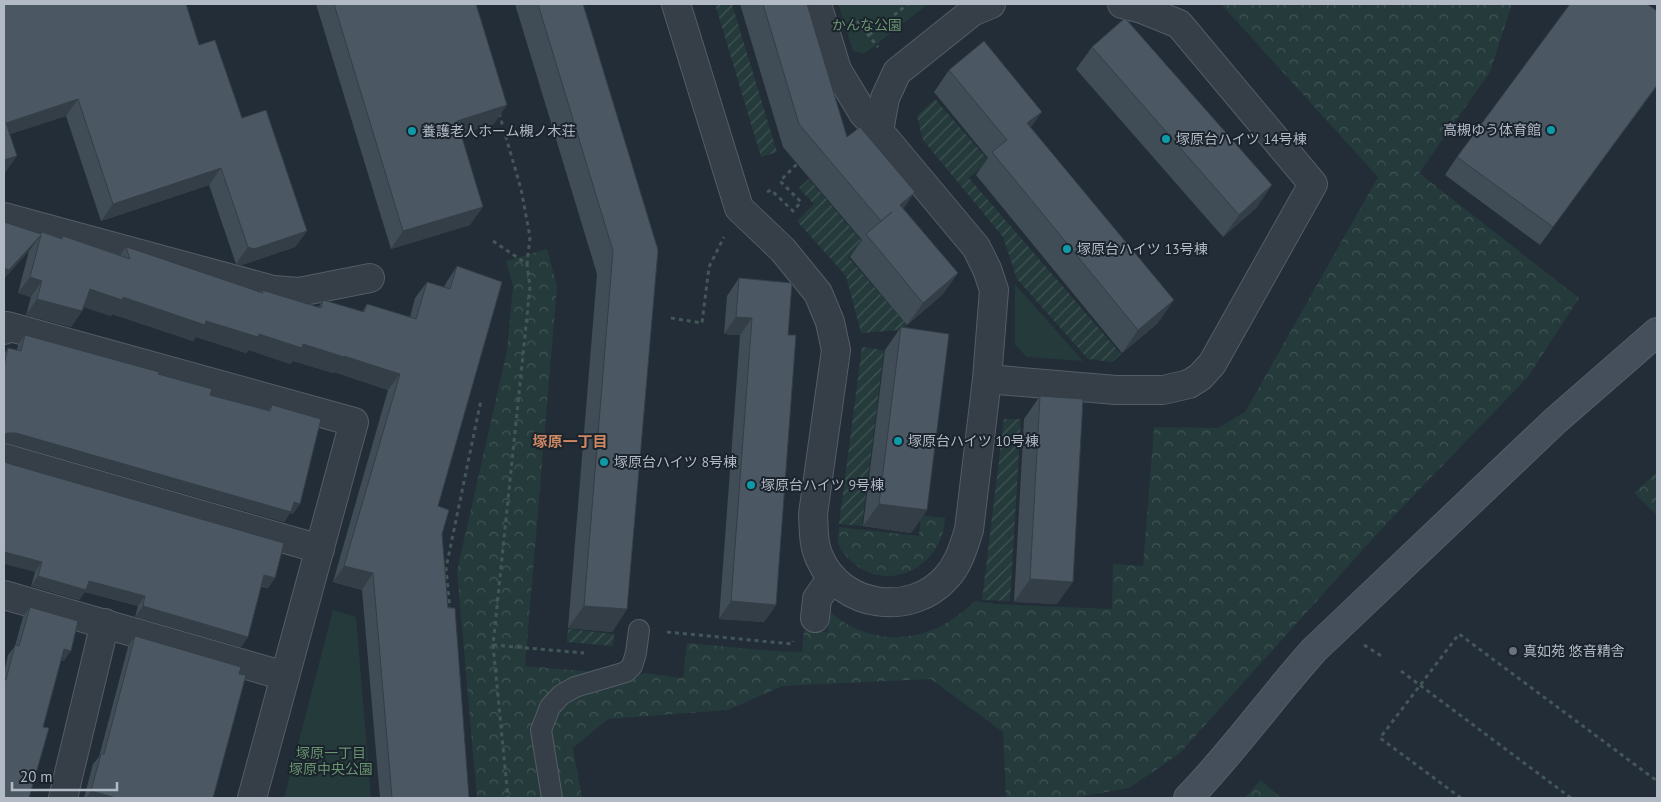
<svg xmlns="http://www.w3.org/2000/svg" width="1661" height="802" viewBox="0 0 1661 802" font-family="'PT Sans','Noto Sans JP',sans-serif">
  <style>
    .green { fill: #253a3a }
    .forest { fill: url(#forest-crowns) }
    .garden { fill: url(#garden-furrows) }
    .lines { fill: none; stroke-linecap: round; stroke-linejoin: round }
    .lane-casing { stroke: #545d66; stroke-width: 22 }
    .street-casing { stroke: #545d66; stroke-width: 30 }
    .secondary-casing { stroke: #545d66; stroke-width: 30 }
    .path { stroke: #445758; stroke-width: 3; stroke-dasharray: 4 4; stroke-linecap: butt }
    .lane { stroke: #363f48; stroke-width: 20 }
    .street { stroke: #363f48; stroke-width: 28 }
    .secondary { stroke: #444f5b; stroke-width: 28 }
    .wall { fill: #404c56 }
    .shaded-wall { fill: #343e46 }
    .building { fill: #4b5864; stroke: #343e46 }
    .culture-dot { fill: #0f9aa8; stroke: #1b242d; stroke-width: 2 }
    .worship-dot { fill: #6b7280; stroke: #1b242d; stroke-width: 2 }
    .labels { text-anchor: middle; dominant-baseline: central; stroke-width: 4; stroke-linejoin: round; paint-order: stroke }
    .park-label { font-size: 14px; fill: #69946f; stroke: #1b242d }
    .poi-label { font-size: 14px; fill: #b1bac5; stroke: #1b242d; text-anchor: start }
    .neighbourhood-label { font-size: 15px; font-weight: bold; fill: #cd8863; stroke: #1b242d }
  </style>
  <defs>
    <pattern id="forest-crowns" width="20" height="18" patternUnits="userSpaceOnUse" patternTransform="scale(1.25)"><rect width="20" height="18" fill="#253a3a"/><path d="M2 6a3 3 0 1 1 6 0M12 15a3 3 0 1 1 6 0" fill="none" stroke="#425455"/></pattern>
    <pattern id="garden-furrows" width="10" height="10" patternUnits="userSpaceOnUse" patternTransform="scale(1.25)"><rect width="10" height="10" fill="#253a3a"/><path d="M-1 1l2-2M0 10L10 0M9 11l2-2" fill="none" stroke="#425455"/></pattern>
  </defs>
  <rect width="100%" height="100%" fill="#222d38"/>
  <g class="green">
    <path d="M838,4H928L864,54L853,51Z"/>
    <path d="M1015,284L1083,361L1027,357L1015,345Z"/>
    <path d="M333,610L356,617L371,798H284Z"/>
  </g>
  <g class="forest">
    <path d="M1221,4H1512L1490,72L1419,173L1579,298L1528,377L1386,524L1179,754L1129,788L1073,798H1006L1003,732L931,679L782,686L728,710L608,719L573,748L582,798H560L549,731L562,704L577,693L644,673L683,678L687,643L773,651L802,652L804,631L828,632L829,611C835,616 841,621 848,625C894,649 939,636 975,601L995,604L1112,609L1113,564L1143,566L1154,427L1218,428L1245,412L1378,177Z"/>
    <path d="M547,249L557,286L525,666L595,672L551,691L545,798H477L457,571L507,351L513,286L506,261Z"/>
    <path d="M1657,472V515L1634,493Z"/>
    <path d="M921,515L945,518C943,568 885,597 848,558C844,554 839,548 838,542C837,538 839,531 839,527L919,536Z"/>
    <path d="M1260,780L1282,798H1245Z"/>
  </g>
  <g class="garden">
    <path d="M715,4H732L777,152L761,157Z"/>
    <path d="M935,99L989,161L969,178L1121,354L1112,362L1088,359L1017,279L1003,237L923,140L917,116Z"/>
    <path d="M809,179L864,244L848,257L907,325L900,330L861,333L846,276L797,221L814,204L799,188Z"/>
    <path d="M862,347L884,350L862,526L839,524Z"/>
    <path d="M1004,419H1021L1010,601L982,600Z"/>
    <path d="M568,629L614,634L613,646L567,642Z"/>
  </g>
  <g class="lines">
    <defs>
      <path id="lane" d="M552,798L541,730L550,707L561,695L575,687L626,672L632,666L636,653L639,630"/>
      <g id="street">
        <path d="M676,4L739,208L783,250L818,293L830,322L836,350L813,514C814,530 813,545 820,559C842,608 911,617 946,578C959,564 963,548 969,530L987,379L1116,390H1163L1189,384L1200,377L1212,364L1313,184L1179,24L1142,9L1122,4"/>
        <path d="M817,4L837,70L863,113L879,131"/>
        <path d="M4,217L273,290L299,292L370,278"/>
        <path d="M4,330L7,326L354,422L252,798"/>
        <path d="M987,379L994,290L987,269L976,247L879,131L885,98L897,72L972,12L991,4"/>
        <path d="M4,458L320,549"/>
        <path d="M4,595L285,676"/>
        <path d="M815,618L817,599L832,577"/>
        <path d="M63,798L105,623"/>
      </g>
      <path id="secondary" d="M1188,798C1233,752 1271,698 1314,650L1555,421L1657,332"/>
    </defs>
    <use href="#lane" class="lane-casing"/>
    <use href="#street" class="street-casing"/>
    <use href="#secondary" class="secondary-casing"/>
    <g class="path">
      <path d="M857,21L878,47"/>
      <path d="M869,35L908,4"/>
      <path d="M499,113L521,189L530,237L527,264"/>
      <path d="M767,192L771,190L793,211L801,202L780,181L800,161"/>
      <path d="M493,241L527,264L530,287L493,645L508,798"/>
      <path d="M671,318L702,323L709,267L724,237"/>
      <path d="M450,611L446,568L481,400"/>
      <path d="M667,632L792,644L793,641"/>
      <path d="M493,645L584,653"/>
      <path d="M1364,645L1383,657"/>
      <path d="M1401,671L1571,798"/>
      <path d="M1461,798L1380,738L1459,634L1657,781"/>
    </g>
    <use href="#lane" class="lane"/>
    <use href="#street" class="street"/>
    <use href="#secondary" class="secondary"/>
  </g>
  <g class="wall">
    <path d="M4,4L199,45L307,231L295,247L242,265L236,264L209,185L101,221L66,116L10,134L5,173Z"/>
    <path d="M316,4H476L494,124L461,134L470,225L391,249Z"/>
    <path d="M515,4H583L658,250L627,609L612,632L568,628L597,274Z"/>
    <path d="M740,4H807L847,137L904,209L958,273L942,295L907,325L850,257L862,240L783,147Z"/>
    <path d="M1657,11V86L1540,245L1445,175L1457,157Z"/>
    <path d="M1092,47L1272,185L1256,208L1223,237L1076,69Z"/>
    <path d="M949,70L1031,128L1158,323L1122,353L976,175L988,158L934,92Z"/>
    <path d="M42,232L61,238L63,236L120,255L126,247L260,292L262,290L318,308L323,300L362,312L367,304L410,317L415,298L427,282L444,287L446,283L457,266L438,506L442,534L448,608L469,798H380L362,590L333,582L388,390L334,372L333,373L293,361L290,364L249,350L246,353L196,337L193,341L112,314L111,316L84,307L82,311L71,327L26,315L31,297L18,293L29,251Z"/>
    <path d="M739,278L788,335L776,605L764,622L719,619L740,335L724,334L727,296Z"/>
    <path d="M901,327L927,510L911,533L863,526L885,350Z"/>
    <path d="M25,335L158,374L210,395L268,410L272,405L293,514L290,513L284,522L8,443H4V354L8,348L17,350L18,345Z"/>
    <path d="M1040,396L1057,604L1014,602L1024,419Z"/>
    <path d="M7,463L275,578L268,588L261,587L248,637L241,647L135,617L138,606L85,592L79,600L31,586L35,572Z"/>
    <path d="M30,607L64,661L61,660L43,727L4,798V672L8,655L15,646L23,617Z"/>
    <path d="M135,636L213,798H84L93,764L99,757L128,647Z"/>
  </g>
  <g class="shaded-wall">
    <path d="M1657,85V86L1540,245L1553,227Z"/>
    <path d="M78,99L66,116L4,136L6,123Z"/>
    <path d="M507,105L494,124L444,139L457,121Z"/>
    <path d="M1042,112L1026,134L1027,123Z"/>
    <path d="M17,156L5,173H4V160Z"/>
    <path d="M221,168L209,185L101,221L113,204Z"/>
    <path d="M1272,185L1256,208L1223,237L1239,215Z"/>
    <path d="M915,192L899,215L900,205Z"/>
    <path d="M483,207L470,225L391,249L403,231Z"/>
    <path d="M307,231L295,247L242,265L236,264L248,247Z"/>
    <path d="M41,235L29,251L4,279V268Z"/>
    <path d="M958,273L942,295L907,325L923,303Z"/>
    <path d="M30,277L42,281L31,297L18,293Z"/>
    <path d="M90,289L206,321L303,344L344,356L400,374L388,390L334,372L333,373L293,361L290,364L249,350L246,353L196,337L193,341L112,314L111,316L79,305Z"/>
    <path d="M37,299L82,311L71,327L26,315Z"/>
    <path d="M1174,300L1158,323L1122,353L1138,330Z"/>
    <path d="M736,317L752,318L740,335L724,334Z"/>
    <path d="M7,433H16L300,504L293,514L290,513L284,522L8,443H4V435Z"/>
    <path d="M879,504L927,510L911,533L863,526Z"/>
    <path d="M4,552L42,562L35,572L4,564Z"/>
    <path d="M344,566L373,573L362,590L333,582Z"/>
    <path d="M264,575L275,578L268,588L257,585Z"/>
    <path d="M38,576L89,581L145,596L138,606L85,592L79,600L31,586Z"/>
    <path d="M1030,579L1073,582L1057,604L1014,602Z"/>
    <path d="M731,601L776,605L764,622L719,619Z"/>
    <path d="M143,606L248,637L241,647L135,617Z"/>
    <path d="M584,606L627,609L612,632L568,628Z"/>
    <path d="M64,649L71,651L64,661L57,659Z"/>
    <path d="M91,791L113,797L112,798H86Z"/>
  </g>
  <g class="building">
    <path d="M4,4H186L199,45L215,40L242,118L266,110L307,231L254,249L248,247L221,168L113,204L78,99L6,123L17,156L4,160Z"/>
    <path d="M334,4H476L507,105L457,121L483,207L403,231Z"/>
    <path d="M538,4H583L658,250L627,609L584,606L613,251Z"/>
    <path d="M763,4H807L847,137L860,127L915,192L900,205L958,273L923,303L866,234L892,212L881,221L799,124Z"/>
    <path d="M1570,4H1647L1657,11V85L1553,227L1457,157Z"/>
    <path d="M1125,18L1272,185L1239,215L1092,47Z"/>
    <path d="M984,41L1042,112L1027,123L1174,300L1138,330L992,152L1007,140L949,70Z"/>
    <path d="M4,222L41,234L42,232L62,239L63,236L130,259L126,247L130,248L263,293L262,290L321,308L323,300L364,312L367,304L416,319L427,282L450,289L457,266L502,282L438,506L449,510L442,534L448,608H455L469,798H392L373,573L344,566L400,374L344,356V357L303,344L302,348L259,334L258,337L206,321L205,325L123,297L122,300L90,289L82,311L37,299L42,281L30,277L41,235L9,270L4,268Z"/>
    <path d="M739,278L792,283L788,335H796L776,605L731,601L752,318L736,317Z"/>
    <path d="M901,327L949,334L927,510L879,504Z"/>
    <path d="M25,335L159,372L158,374L212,389L210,395L270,411L272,405L321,419L300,504L294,502L291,512L16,433H7L4,435V365L8,348L21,351Z"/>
    <path d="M1040,396L1083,399L1073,582L1030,579Z"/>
    <path d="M4,461L7,463L284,543L275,578L264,575L248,637L143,606L145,596L89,581L86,590L38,576L42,562L4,552Z"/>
    <path d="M30,607L78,621L71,651L64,649L43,727L49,728L29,798H4V679L6,680L15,645L19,646Z"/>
    <path d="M135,636L241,667L239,674L246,675L213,798H113V797L91,791L101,754H104Z"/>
  </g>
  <g class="culture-dot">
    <circle cx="1551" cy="130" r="5"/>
    <circle cx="412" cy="131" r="5"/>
    <circle cx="1166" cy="139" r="5"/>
    <circle cx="1067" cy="249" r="5"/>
    <circle cx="898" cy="441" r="5"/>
    <circle cx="604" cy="462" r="5"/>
    <circle cx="751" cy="485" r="5"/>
  </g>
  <circle class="worship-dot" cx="1513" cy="651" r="5"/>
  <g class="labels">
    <g class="park-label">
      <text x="867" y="25">かんな公園</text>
      <text x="331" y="753">塚原一丁目<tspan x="331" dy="16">塚原中央公園</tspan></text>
    </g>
    <g class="poi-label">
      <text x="1541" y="130" text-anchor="end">高槻ゆう体育館</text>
      <text x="422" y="131">養護老人ホーム槻ノ木荘</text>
      <text x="1176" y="139">塚原台ハイツ 14号棟</text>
      <text x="1077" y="249">塚原台ハイツ 13号棟</text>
      <text x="908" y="441">塚原台ハイツ 10号棟</text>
      <text x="614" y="462">塚原台ハイツ 8号棟</text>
      <text x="761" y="485">塚原台ハイツ 9号棟</text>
      <text x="1523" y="651">真如苑 悠音精舎</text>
    </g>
    <g class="neighbourhood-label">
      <text x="570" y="441">塚原一丁目</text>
    </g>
  </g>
  <rect width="1661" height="802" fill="none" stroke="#b1bac5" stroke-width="10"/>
  <path d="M12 782v8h105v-8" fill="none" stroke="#b1bac5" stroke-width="2.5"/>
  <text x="20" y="782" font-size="15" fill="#b1bac5" stroke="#1b242d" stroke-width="4" paint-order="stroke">20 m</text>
</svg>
